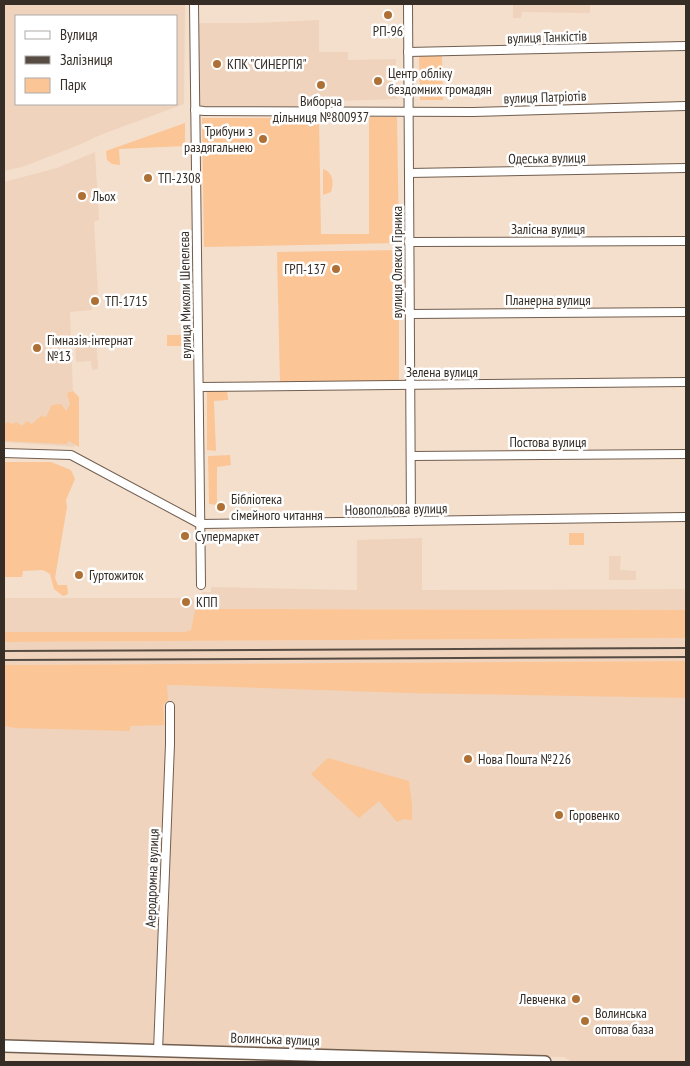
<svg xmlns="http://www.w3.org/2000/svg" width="690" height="1066" viewBox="0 0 690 1066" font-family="'PT Sans Narrow',sans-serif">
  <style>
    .built { fill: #efd3bc; fill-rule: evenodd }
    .green { fill: #fbc596 }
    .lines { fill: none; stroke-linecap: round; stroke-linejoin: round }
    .street-casing { stroke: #715e4f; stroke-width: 10 }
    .secondary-casing { stroke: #715e4f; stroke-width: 14 }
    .street { stroke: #fff; stroke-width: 8 }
    .secondary { stroke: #fff; stroke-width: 11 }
    .rail { stroke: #564c43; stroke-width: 2 }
    .poi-dot { fill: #ae7035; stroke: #fff; stroke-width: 2 }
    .labels { text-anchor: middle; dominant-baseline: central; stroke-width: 5; stroke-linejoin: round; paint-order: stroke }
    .poi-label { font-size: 14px; fill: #352d26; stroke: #fff; text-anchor: start }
    .street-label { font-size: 14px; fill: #352d26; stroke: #fff }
  </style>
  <rect width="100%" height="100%" fill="#f4dfcd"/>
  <g class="built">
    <path d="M4,4H185L184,104L100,135L79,145L22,167L4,171ZM16,16H176V104H16Z"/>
    <path d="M513,4H590V13L522,12L521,18H513Z"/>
    <path d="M319,20V52H348V60L396,59L397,99L339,101V109L200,107L198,104V24L202,23H254Z"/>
    <path d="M95,152L99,220L94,222L98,294L91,295L92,310L70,312L75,447L4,442V182L57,168Z"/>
    <path d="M96,336L98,369L92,370L91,361L76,362L75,338Z"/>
    <path d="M422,538V590L686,589V610L215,609L200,606L202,592H211V587L357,590V540Z"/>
    <path d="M609,556H621L620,570L636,571V580H609Z"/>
    <path d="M4,598H191L197,600L193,626L191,630L185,632H4Z"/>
    <path d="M686,638V661L4,665V642Z"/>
    <path d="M128,684L686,698V1062H572L564,1057L4,1041V687Z"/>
  </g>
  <g class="green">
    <path d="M419,54H442L443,100H420Z"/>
    <path d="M369,117H397L399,243L204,247L202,118H319L321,234H369Z"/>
    <path d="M185,123V146L119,149L120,165L112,164L107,160L106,151Z"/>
    <path d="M323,169C333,172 334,182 331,192L323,195Z"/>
    <path d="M399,250V383L280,384L277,252Z"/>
    <rect x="167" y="335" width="20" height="11"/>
    <path d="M207,390H227L228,400L214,401L216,451L207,450Z"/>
    <path d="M73,391L79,397V447L69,441L66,444L4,441V425L7,422L12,424L16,422L22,426L27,421L32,424L41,416L46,417L52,405L61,404L66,411L70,404L67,393Z"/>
    <path d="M230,455L231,465L217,467V505L209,504L208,456Z"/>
    <path d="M4,462H51L71,470L75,479L66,500L67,507L55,578L58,585H67L68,594L63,596L54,589L50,574L43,570L23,571L22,577H4Z"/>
    <rect x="569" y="533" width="15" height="12"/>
    <path d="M196,606L215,609L686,610V638L4,642V632H185L191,630Z"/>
    <path d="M686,661V698L409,693L171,685H167L168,700L163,705L164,725L130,726V731L15,728L4,726V665Z"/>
    <path d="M328,758L409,781L412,805V820L403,819L397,822L379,801L359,818L311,774Z"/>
  </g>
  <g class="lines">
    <defs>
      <g id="street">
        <path d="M194,4L201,585"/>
        <path d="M408,4L411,521"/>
        <path d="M408,52L686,46"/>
        <path d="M195,110L204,111L473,112L686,106"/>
        <path d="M409,173L686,168"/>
        <path d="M409,242L686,241"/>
        <path d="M410,314L686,312"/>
        <path d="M199,387L686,382"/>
        <path d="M4,453L71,455L200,524L686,517"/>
        <path d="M411,456L686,454"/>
        <path d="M158,1051L170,744V706"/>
      </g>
      <path id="secondary" d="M4,1046L545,1062"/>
    </defs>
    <use href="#street" class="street-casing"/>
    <use href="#secondary" class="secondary-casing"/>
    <use href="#street" class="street"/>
    <use href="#secondary" class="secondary"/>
    <g class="rail">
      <path d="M4,651L686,648"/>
      <path d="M4,660L686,657"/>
    </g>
  </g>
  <g class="poi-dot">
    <circle cx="388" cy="15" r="5"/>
    <circle cx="217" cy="64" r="5"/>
    <circle cx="378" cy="81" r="5"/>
    <circle cx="321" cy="85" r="5"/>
    <circle cx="263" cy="139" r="5"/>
    <circle cx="148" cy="178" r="5"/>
    <circle cx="82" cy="196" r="5"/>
    <circle cx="336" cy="269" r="5"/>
    <circle cx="95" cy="301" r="5"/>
    <circle cx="37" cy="348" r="5"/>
    <circle cx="221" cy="507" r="5"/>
    <circle cx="185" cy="536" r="5"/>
    <circle cx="79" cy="575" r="5"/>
    <circle cx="186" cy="602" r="5"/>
    <circle cx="468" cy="759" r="5"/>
    <circle cx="559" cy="815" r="5"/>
    <circle cx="576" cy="999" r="5"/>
    <circle cx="585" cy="1021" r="5"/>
  </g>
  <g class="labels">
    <g class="poi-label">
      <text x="388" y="31" text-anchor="middle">РП-96</text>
      <text x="227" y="64">КПК "СИНЕРГІЯ"</text>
      <text x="388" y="73">Центр обліку<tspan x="388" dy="16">бездомних громадян</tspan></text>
      <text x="321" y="101" text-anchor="middle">Виборча<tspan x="321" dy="16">дільниця №800937</tspan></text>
      <text x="253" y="131" text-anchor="end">Трибуни з<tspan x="253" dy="16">раздягальнею</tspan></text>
      <text x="158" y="178">ТП-2308</text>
      <text x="92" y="196">Льох</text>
      <text x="326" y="269" text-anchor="end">ГРП-137</text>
      <text x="105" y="301">ТП-1715</text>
      <text x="47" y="340">Гімназія-інтернат<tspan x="47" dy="16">№13</tspan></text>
      <text x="231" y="499">Бібліотека<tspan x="231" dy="16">сімейного читання</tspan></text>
      <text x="195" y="536">Супермаркет</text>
      <text x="89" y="575">Гуртожиток</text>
      <text x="196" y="602">КПП</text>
      <text x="478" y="759">Нова Пошта №226</text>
      <text x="569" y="815">Горовенко</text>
      <text x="566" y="999" text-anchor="end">Левченка</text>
      <text x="595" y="1013">Волинська<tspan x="595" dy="16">оптова база</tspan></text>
    </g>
    <g class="street-label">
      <text transform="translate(547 37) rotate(-2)">вулиця Танкістів</text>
      <text transform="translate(545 97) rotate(-2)">вулиця Патріотів</text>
      <text transform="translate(547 158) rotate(-1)">Одеська вулиця</text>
      <text x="548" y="229">Залісна вулиця</text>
      <text transform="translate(397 262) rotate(-90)">вулиця Олекси Гірника</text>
      <text transform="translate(185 295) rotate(-91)">вулиця Миколи Шепелєва</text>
      <text x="548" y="300">Планерна вулиця</text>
      <text x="442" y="372">Зелена вулиця</text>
      <text x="548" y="442">Постова вулиця</text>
      <text transform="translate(396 509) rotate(-1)">Новопольова вулиця</text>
      <text transform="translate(152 878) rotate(-88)">Аеродромна вулиця</text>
      <text transform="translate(275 1039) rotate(2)">Волинська вулиця</text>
    </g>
  </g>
  <rect width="690" height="1066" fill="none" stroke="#352d26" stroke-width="10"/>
  <rect x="15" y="15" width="162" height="90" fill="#ffffff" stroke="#aeaba8"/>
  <rect x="25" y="31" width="25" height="8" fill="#ffffff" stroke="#aeaba8"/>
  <text x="60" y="40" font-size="15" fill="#352d26">Вулиця</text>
  <rect x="25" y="56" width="25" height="8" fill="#564c43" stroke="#aeaba8"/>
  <text x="60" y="65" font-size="15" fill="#352d26">Залізниця</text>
  <rect x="25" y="78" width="25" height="15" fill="#fbc596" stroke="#aeaba8"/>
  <text x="60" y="90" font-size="15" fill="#352d26">Парк</text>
</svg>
